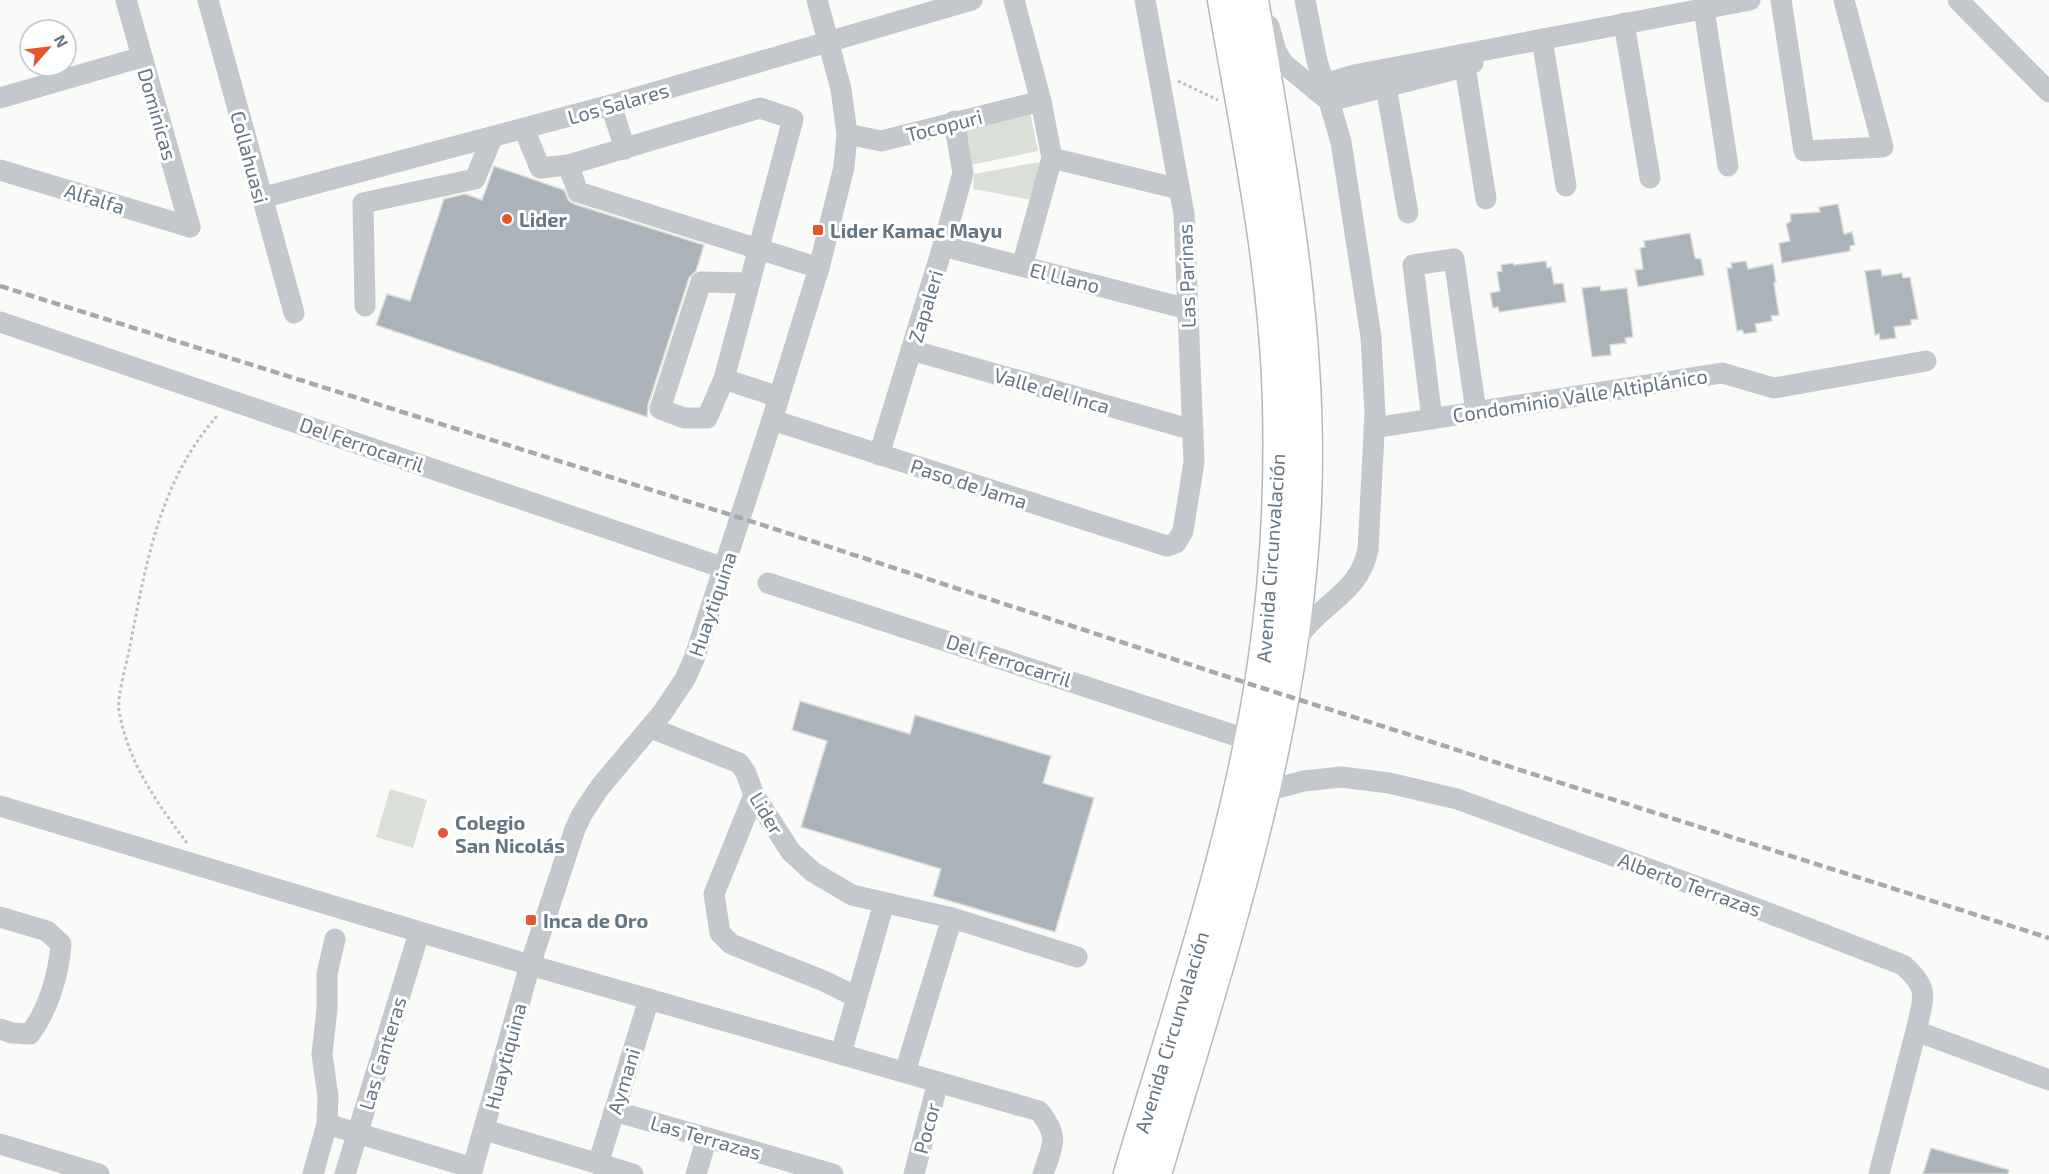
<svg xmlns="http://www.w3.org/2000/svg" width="2049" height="1174" viewBox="0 0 2049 1174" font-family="'Exo 2',sans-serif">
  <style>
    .green { fill: #dadfd7 }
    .building { fill: #aab3b9; stroke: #dcdcda; stroke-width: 1.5 }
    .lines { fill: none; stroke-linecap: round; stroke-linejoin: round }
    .highway-casing { stroke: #b4b9bd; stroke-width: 33 }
    .path { stroke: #bbbfc2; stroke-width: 3; stroke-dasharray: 3 3; stroke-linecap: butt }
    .minor { stroke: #c3c8cc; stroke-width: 21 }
    .highway { stroke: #fff; stroke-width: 30 }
    .rail { stroke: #a2aab0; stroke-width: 4.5; stroke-dasharray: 9 4.5; stroke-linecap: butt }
    .poi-dot { fill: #e4572e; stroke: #fff; stroke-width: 2 }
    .labels { text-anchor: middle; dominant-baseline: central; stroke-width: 6; stroke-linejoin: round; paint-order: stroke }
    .street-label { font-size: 20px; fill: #657683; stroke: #fff }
    .poi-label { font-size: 20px; font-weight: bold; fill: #657683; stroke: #fff; text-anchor: start }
  </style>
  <rect width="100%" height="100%" fill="#fafaf8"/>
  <g class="green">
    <path d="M1030,113L1038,151L971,165L963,127Z"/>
    <path d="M1040,162L1032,200L973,189L974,174Z"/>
    <path d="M390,789L427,800L413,848L376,837Z"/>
  </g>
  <g class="building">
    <path d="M494,166L564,190L569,201L574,204L704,245L696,271L689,278L648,405L647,417L376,325L387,294L410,301L444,199L465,194L482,200Z"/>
    <path d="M1838,204L1844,234L1852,232L1855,245L1850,246V251L1782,263L1779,243L1790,241L1786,224L1791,221L1790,214L1820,212L1819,207Z"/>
    <path d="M1690,233L1695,258L1701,259L1704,275L1638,287L1635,270L1643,269L1640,248L1645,247L1644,241Z"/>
    <path d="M1546,261L1547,268L1551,267L1554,284L1563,283L1566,302L1499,312L1498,307L1493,308L1490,293L1500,291L1497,272L1502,271L1501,265L1513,263L1514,265Z"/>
    <path d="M1746,261L1748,269L1773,264L1776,282L1774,283L1779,315L1771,316L1772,321L1755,324L1757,332L1744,334L1742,330L1737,331L1727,268H1732L1731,263Z"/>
    <path d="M1881,269L1882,276L1902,273L1903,278L1910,277L1918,319L1911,320V325L1894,327L1896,338L1880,340L1879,334L1875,335L1865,271Z"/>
    <path d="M1600,286L1601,291L1627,288L1633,337L1625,338L1626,343L1610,345L1611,355L1592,357L1582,288Z"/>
    <path d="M800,701L910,734L915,715L1051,756L1043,783L1094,798L1055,932L933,896L941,869L801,827L827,741L792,730Z"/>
    <path d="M1931,1148L2009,1170L2008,1174H1923Z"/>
  </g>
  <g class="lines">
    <defs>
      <g id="highway">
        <path d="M1129,1174C1179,1006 1240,830 1264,657C1276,573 1280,489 1278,405C1275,269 1246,134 1223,0"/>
        <path d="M1156,1174C1221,954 1297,733 1306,501C1313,333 1281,166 1253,0"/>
      </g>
    </defs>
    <use href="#highway" class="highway-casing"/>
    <g class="path">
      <path d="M1178,81L1218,100"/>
      <path d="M187,843C157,803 127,761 119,710C117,697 126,665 129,651C145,568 159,480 218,415"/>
    </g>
    <g class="minor">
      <path d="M126,0L190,227"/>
      <path d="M208,0L294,313"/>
      <path d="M1014,0L1041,101L1052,158L1022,266"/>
      <path d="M1305,0L1317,61L1324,83"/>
      <path d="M1781,0L1804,151L1883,147L1844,0"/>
      <path d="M1958,0L2049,92"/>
      <path d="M1704,9L1728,166"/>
      <path d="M1624,23L1650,178"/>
      <path d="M1269,26L1276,51L1283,63L1329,101L1341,142L1371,337L1375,414L1368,550C1360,584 1341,593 1317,616C1309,623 1302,632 1294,640"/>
      <path d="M1542,39L1566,186"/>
      <path d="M1463,54L1486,199"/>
      <path d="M1384,75L1408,213"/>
      <path d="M1314,87L1354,75L1750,0"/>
      <path d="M0,98L142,57"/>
      <path d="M1329,101L1452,70L1473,63"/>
      <path d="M611,105L625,149"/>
      <path d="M524,129L540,168L568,165L760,108L793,119L724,379L707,418H684L660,409L701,282L749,283"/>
      <path d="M847,134L881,141L1041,101"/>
      <path d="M1052,158L1179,189"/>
      <path d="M568,165L578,192L819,268"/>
      <path d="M0,170L190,227"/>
      <path d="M261,198L611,105L972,0"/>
      <path d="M943,246L1188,309"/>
      <path d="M365,306L363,203L475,179L492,138"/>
      <path d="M0,322L724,568"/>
      <path d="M911,350L1193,430"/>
      <path d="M724,379L779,397"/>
      <path d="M1432,419L1413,265L1454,259L1476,412"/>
      <path d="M772,420L1167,546L1176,543L1183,531L1194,462L1184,214L1145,0"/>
      <path d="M1374,428L1722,373L1774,388L1926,361"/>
      <path d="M879,455L943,246L963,173L954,121"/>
      <path d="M768,583L1249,740"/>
      <path d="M651,728L739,763L746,773L754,795L791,852L813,872L852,895L952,918L1077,957"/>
      <path d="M1266,791L1304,781L1341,777L1389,783L1457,799L1748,905L1903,965C1931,989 1923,998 1916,1031L2049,1080"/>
      <path d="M754,795L714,894L720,933L731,944L824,981L856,997"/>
      <path d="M0,806L530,965L1039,1111C1060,1137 1053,1144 1043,1174"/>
      <path d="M0,917L47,931L61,944C59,974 48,1010 30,1034L12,1033L0,1029"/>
      <path d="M841,1053L884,903"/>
      <path d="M905,1072L952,918"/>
      <path d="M614,1111L833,1174"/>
      <path d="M327,1124L473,1168"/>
      <path d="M485,1130L633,1174"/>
      <path d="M0,1144L99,1174"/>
      <path d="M598,1164L649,999"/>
      <path d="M313,1174L327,1124L328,1097L322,1054L327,1009V974L335,939"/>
      <path d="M345,1174L419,933"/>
      <path d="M471,1174L530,965L575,829L582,814L600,787L663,712L685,679L694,659L772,420L819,268L844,167L847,134L841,89L817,0"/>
      <path d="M696,1174L707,1138"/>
      <path d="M914,1174L938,1082"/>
      <path d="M1879,1174L1916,1031"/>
    </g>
    <use href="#highway" class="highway"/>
    <path class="rail" d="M0,286L741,518L1259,687L2049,938"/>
  </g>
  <g class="poi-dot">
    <circle cx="507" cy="219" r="6"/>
    <rect x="812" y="224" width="12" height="12" rx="3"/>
    <circle cx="443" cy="833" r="6"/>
    <rect x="525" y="914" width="12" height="12" rx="3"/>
  </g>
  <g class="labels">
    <g class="street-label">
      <text transform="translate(618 103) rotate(-16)">Los Salares</text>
      <text transform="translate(158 114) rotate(74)">Dominicas</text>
      <text transform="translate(944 125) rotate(-14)">Tocopuri</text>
      <text transform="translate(250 157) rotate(75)">Collahuasi</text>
      <text transform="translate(95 198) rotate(17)">Alfalfa</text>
      <text transform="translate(1186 276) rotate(-92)">Las Parinas</text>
      <text transform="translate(1065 277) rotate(14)">El Llano</text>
      <text transform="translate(925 306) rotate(-73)">Zapaleri</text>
      <text transform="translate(1052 390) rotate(16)">Valle del Inca</text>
      <text transform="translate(1580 395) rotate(-9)">Condominio Valle Altiplánico</text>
      <text transform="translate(362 444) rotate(19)">Del Ferrocarril</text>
      <text transform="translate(969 483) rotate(18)">Paso de Jama</text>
      <text transform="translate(1270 558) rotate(-86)">Avenida Circunvalación</text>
      <text transform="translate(712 604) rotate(-71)">Huaytiquina</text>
      <text transform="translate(1009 660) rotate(18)">Del Ferrocarril</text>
      <text transform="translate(767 813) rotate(59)">Lider</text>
      <text transform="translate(1690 884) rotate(20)">Alberto Terrazas</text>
      <text transform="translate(1171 1032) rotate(-73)">Avenida Circunvalación</text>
      <text transform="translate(382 1053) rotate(-73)">Las Canteras</text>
      <text transform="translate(505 1056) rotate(-75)">Huaytiquina</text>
      <text transform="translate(623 1081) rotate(-73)">Aymani</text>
      <text transform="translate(926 1128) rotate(-75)">Pocor</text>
      <text transform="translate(706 1137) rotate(16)">Las Terrazas</text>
    </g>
    <g class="poi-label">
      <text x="519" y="219">Lider</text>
      <text x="830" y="230">Lider Kamac Mayu</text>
      <text x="455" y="822">Colegio<tspan x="455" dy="23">San Nicolás</tspan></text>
      <text x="543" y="920">Inca de Oro</text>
    </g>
  </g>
  <g transform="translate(48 48) rotate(62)"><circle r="28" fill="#ffffff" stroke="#c1c8cd" stroke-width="1.5"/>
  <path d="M0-4.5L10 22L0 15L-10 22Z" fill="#e4572e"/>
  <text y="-9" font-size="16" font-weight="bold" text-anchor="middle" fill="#657683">N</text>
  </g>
</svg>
